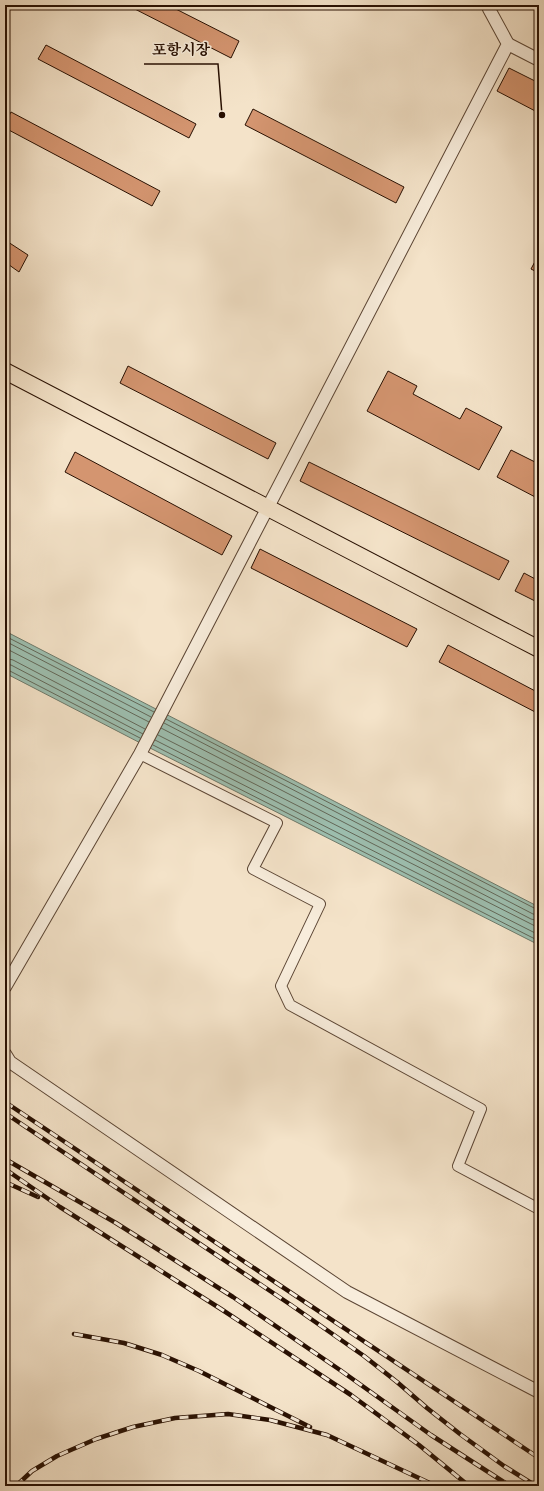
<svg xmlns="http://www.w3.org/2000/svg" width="544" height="1491" viewBox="0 0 544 1491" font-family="Cardo,'Noto Serif KR',serif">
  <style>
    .water { fill: #9dbfb0; stroke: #6e796a }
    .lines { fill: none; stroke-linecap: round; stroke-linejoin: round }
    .shore { stroke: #626859; stroke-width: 1 }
    .building { fill: #d49570; stroke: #281002 }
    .minor-casing { stroke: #5b4534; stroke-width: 12 }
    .tertiary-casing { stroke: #5b4534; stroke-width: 14 }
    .trunk-casing { stroke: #281002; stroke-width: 18 }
    .minor { stroke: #f8eddc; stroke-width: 10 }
    .tertiary { stroke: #f8eddc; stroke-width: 12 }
    .trunk { stroke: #f4e3c9; stroke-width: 16 }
    .rail-casing { stroke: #281002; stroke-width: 4.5 }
    .rail { stroke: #f8eddc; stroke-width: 3; stroke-dasharray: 9; stroke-linecap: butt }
    .leader { fill: none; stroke: #281002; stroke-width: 1.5 }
    .callout-dot { fill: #281002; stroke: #f8eddc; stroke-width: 1.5 }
    .callout-label { font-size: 15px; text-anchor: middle; font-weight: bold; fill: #281002; stroke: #f8eddc; stroke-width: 3; stroke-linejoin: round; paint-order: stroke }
  </style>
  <rect width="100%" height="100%" fill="#f4e3c9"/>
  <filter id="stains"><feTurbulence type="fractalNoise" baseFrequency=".005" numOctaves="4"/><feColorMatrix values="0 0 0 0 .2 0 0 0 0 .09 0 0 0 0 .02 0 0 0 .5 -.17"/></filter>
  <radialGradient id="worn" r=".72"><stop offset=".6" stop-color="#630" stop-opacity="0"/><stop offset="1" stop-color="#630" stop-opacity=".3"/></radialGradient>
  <path class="water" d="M5,631L539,907V945L152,749L5,673Z"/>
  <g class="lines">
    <g class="shore">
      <path d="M5,636L154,712"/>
      <path d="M5,641L151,717"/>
      <path d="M5,648L149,722"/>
      <path d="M5,658L13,660L145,729"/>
      <path d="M5,664L11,665L143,734"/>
      <path d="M5,669L8,670L140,738"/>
      <path d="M166,719L536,909L539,910"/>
      <path d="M164,723L533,914L539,915"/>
      <path d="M161,728L531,919L539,921"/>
      <path d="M158,735L539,928"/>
      <path d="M155,740L539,935"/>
      <path d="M153,745L539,941"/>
    </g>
  </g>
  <g class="building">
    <path d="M127,5H168L239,41L231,58Z"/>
    <path d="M46,45L196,124L189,138L38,59Z"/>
    <path d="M509,68L539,83V113L497,91Z"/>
    <path d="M253,109L404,187L396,203L245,125Z"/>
    <path d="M11,112L160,191L152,206L5,128V123Z"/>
    <path d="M5,240L28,255L19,272L5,262Z"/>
    <path d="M539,254V273L531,269Z"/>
    <path d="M128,366L276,443L268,459L120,383Z"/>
    <path d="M388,371L417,386L413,394L460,419L466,408L502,427L479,470L367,411Z"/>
    <path d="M511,450L539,464V499L497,477Z"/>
    <path d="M75,452L232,536L222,555L65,472Z"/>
    <path d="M309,462L509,561L499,580L300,481Z"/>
    <path d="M260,549L417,629L407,647L251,568Z"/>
    <path d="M524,573L539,581V603L515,591Z"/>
    <path d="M448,645L539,693V714L439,662Z"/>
  </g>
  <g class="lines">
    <defs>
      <path id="minor" d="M140,754L277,823L253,869L320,904L281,986L290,1005L481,1109L458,1166L539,1209"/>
      <g id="tertiary">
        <path d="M508,44L539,60"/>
        <path d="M5,987L140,754L508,44L489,9L491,5"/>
        <path d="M5,1054L10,1062L347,1292L539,1392"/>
      </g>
      <path id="trunk" d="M5,371L539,649"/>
    </defs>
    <use href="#minor" class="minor-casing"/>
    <use href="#tertiary" class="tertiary-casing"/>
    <use href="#trunk" class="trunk-casing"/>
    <use href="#minor" class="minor"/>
    <use href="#tertiary" class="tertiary"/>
    <use href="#trunk" class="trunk"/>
    <defs>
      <g id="rail">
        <path d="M5,1102L539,1458"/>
        <path d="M5,1113L291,1305L364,1356L397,1382L427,1408L460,1434L504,1466L536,1486"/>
        <path d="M5,1159L116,1223L233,1297L340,1370L431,1435L510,1486"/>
        <path d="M5,1169L60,1207L221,1309L351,1395L419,1445L469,1486"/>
        <path d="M5,1182L38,1197"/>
        <path d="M74,1334L124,1343L162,1355L199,1371L310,1427"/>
        <path d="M16,1486L32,1471L57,1456L96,1439L133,1427L175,1418L228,1414L270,1420L327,1435L436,1486"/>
      </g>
    </defs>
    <use href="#rail" class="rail-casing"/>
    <use href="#rail" class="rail"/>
  </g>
  <path class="leader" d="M222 115L218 64H144"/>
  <circle class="callout-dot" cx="222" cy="115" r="4"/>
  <g class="callout-label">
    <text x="181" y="55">포항시장</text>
  </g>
  <rect width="544" height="1491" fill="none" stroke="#f4e3c9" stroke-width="20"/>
  <rect x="6" y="6" width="532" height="1479" fill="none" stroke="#281002" stroke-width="2"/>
  <rect x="10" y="10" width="524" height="1471" fill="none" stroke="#281002"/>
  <rect width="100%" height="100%" filter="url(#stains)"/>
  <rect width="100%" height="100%" fill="url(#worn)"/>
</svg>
